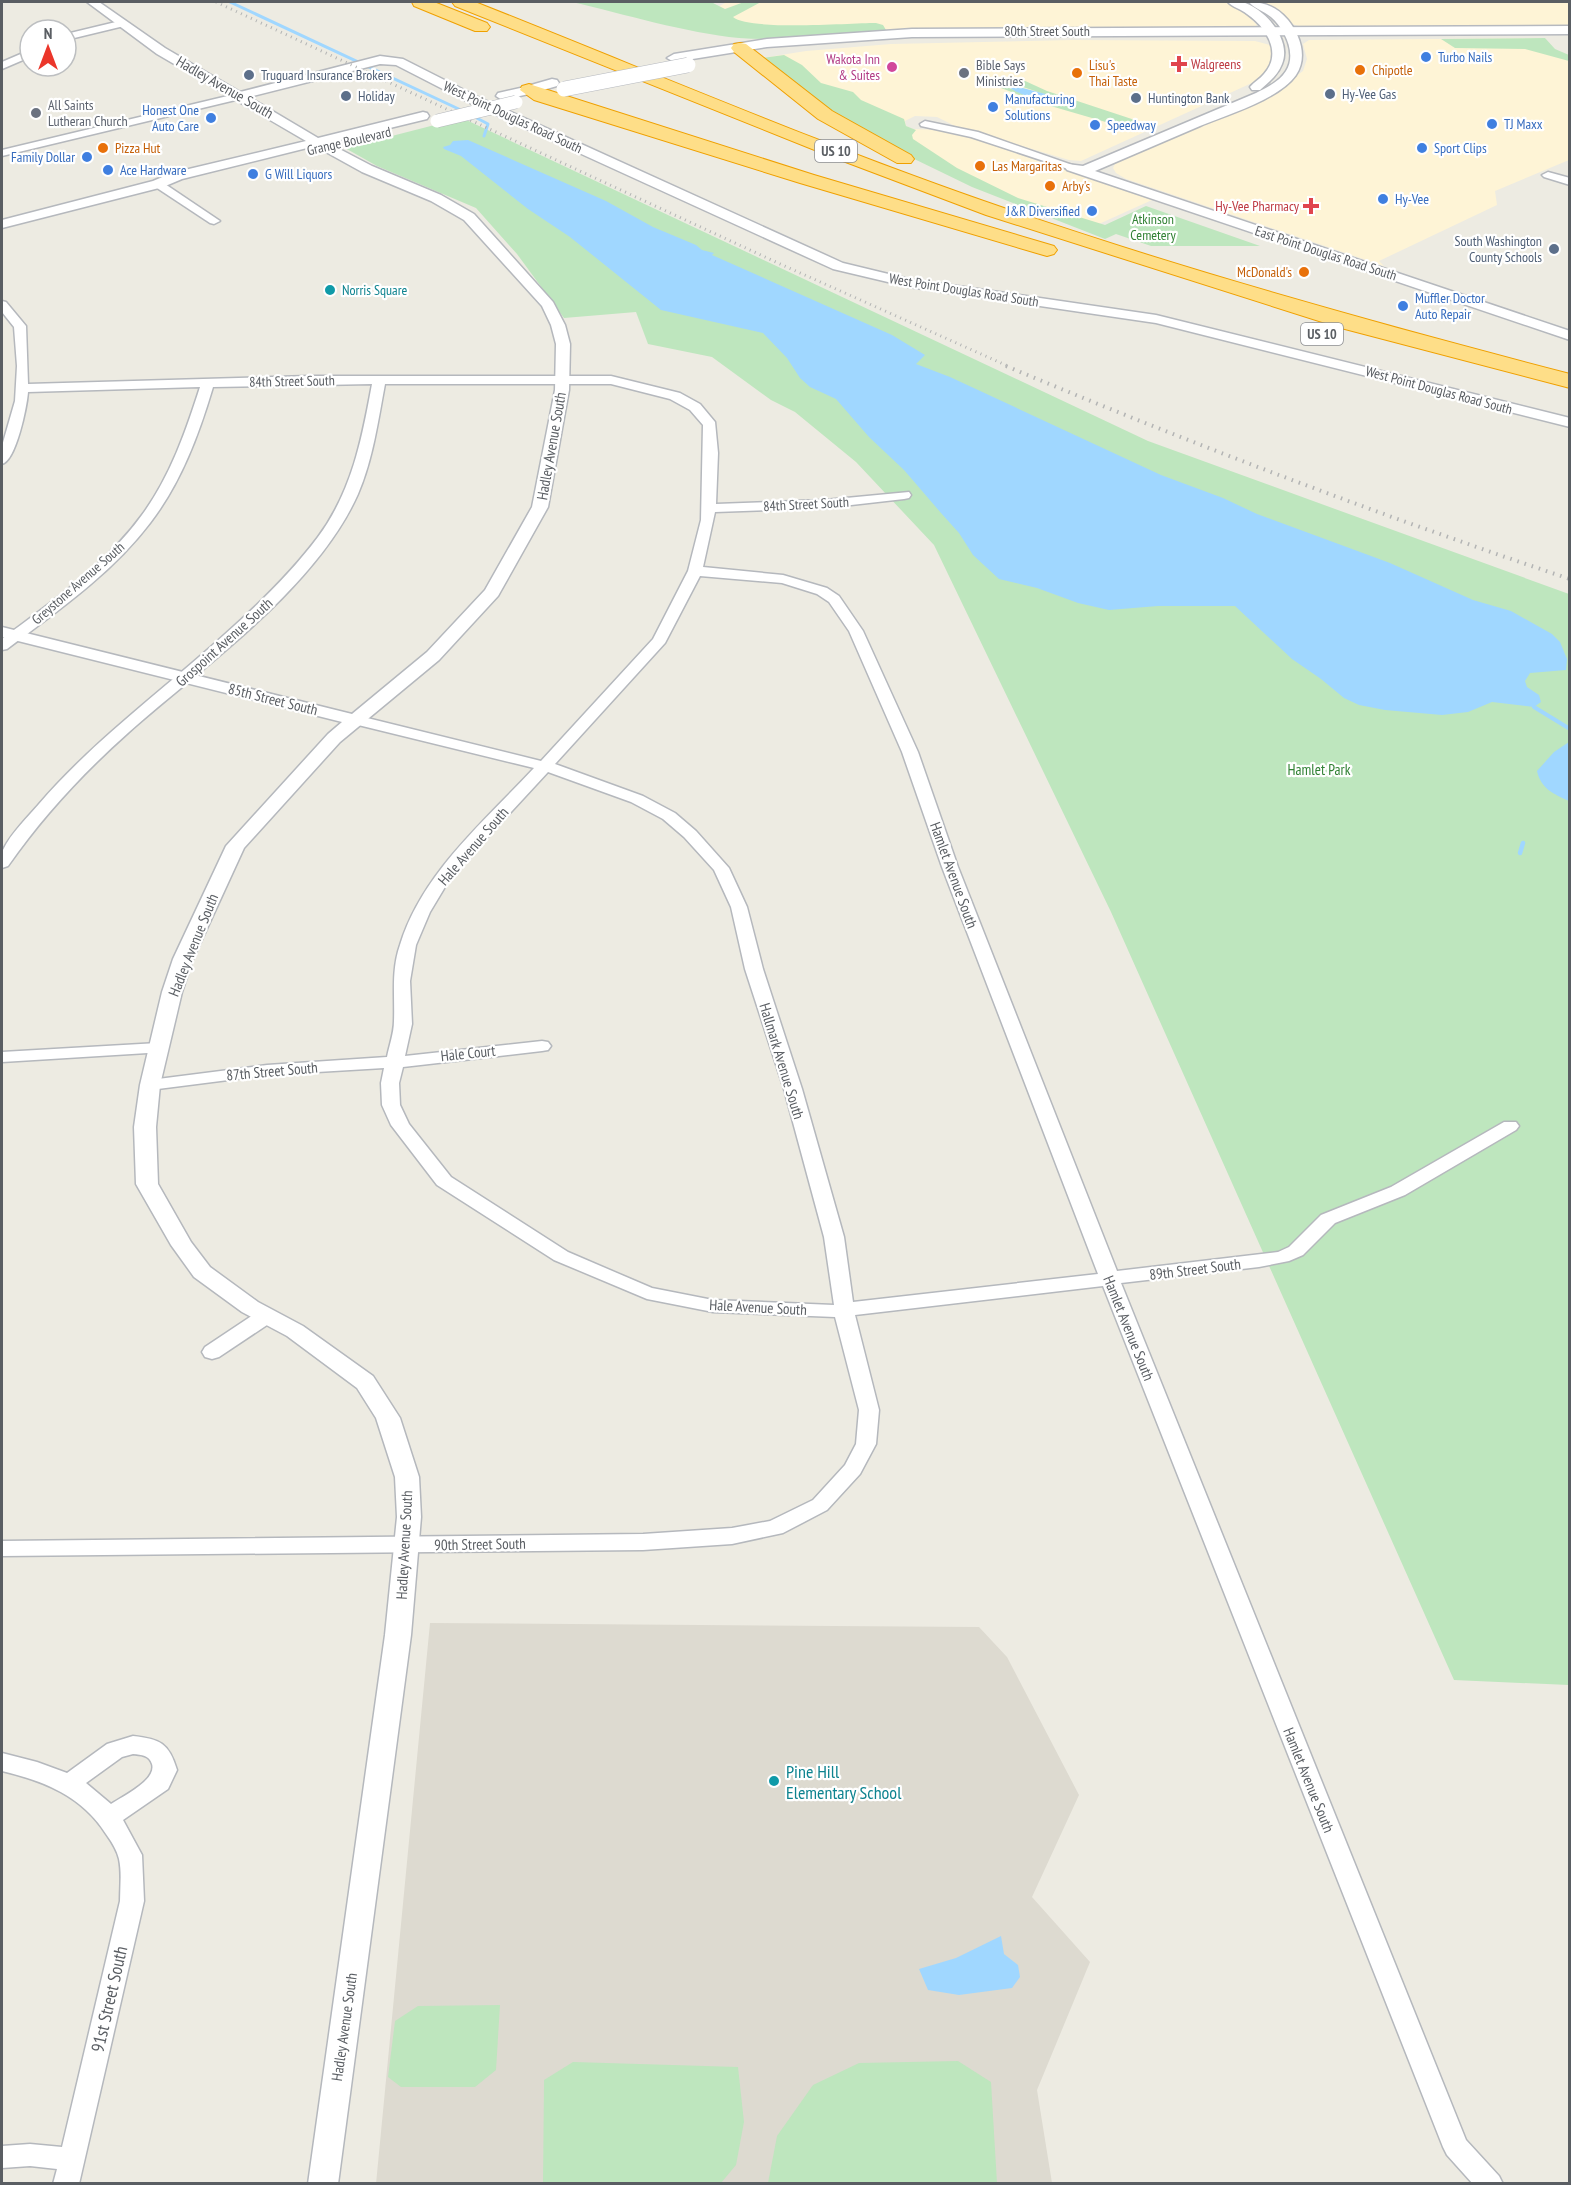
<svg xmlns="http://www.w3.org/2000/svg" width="1571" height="2185" viewBox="0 0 1571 2185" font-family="'PT Sans Narrow',sans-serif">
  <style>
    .commercial { fill: #fef4d6 }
    .education { fill: #dddad0 }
    .green { fill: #bee6be; fill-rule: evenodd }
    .water { fill: #a0d7ff }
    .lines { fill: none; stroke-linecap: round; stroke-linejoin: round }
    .stream-far2 { stroke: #a0d7ff; stroke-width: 3 }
    .stream-far1 { stroke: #a0d7ff; stroke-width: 4 }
    .stream { stroke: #a0d7ff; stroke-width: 4.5 }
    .minor-casing { stroke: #b5b8bd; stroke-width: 3 }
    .tertiary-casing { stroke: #b5b8bd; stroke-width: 3 }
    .secondary-casing { stroke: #b6b9bf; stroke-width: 3 }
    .motorway-casing { stroke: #efa000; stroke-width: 2 }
    .minor { fill: #fff; fill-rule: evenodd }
    .tertiary { fill: #fff; fill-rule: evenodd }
    .secondary { fill: #fff; fill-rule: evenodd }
    .motorway { fill: #fede88; fill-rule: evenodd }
    .rail-far1 { stroke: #b3b4b4; stroke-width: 3; stroke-dasharray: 1 4.5; stroke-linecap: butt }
    .rail { stroke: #b3b4b4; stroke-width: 4; stroke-dasharray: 1.5 6; stroke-linecap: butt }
    .tertiary-bridge-casing { stroke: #b5b8bd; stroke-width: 14; stroke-linecap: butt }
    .secondary-bridge-casing { stroke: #b6b9bf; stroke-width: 16; stroke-linecap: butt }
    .tertiary-bridge { stroke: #fff; stroke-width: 13 }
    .secondary-bridge { stroke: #fff; stroke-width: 15 }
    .shop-dot { fill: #3f7fe0; stroke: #fff; stroke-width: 2 }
    .health-dot { fill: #e0444e; stroke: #fff; stroke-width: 2 }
    .hotel-dot { fill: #d1479c; stroke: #fff; stroke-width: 2 }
    .food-dot { fill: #e8710a; stroke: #fff; stroke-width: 2 }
    .worship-dot { fill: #6b7280; stroke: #fff; stroke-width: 2 }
    .service-dot { fill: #5c6f8a; stroke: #fff; stroke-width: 2 }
    .culture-dot { fill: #0f9aa8; stroke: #fff; stroke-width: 2 }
    .labels { text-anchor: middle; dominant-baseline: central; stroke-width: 4.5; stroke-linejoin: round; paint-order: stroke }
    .far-street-label { font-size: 14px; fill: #5a5e63; stroke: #fff }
    .far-shop-label { font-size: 14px; fill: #366cbe; stroke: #fff; text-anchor: start }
    .far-hotel-label { font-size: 14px; fill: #b23c85; stroke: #fff; text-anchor: end }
    .far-health-label { font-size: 14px; fill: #be3a42; stroke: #fff; text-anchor: start }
    .far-worship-label { font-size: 14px; fill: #5b616d; stroke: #fff; text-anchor: start }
    .far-food-label { font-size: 14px; fill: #c56008; stroke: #fff; text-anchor: start }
    .far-service-label { font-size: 14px; fill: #4e5e75; stroke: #fff; text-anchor: start }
    .shield { fill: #fff; stroke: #8c8e92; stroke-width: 1.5 }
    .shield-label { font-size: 14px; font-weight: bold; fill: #5a5e63 }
    .far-park-label { font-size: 14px; fill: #328235; stroke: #fff }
    .far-culture-label { font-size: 14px; fill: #0d838f; stroke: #fff; text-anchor: start }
    .street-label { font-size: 15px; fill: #5a5e63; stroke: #fff }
    .park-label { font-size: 15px; fill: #328235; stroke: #fff }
    .near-culture-label { font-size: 18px; fill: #0d838f; stroke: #fff; text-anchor: start }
    .near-street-label { font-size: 18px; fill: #5a5e63; stroke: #fff }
  </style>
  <rect width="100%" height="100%" fill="#edebe2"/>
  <g class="commercial">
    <path d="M727,2H1225L1246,14L1257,25L1253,28H930L776,38L691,21Z"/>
    <path d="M1263,2H1569V28L1302,27L1292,24Z"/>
    <path d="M1545,38L1551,50L1569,55V160L1495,191L1497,205L1379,261L1384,266L1126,179L1116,173L1113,168L1116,162L1277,90L1303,71L1307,59L1303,44L1309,40Z"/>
    <path d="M1072,40L1255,41L1270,45L1273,52L1271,66L1254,82L1081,161L1069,160L955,126L937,117L915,116L905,121L906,126L913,129L943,130L966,136L1152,200L1090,228L956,173L762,58L806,51L891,44Z"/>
  </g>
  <path class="education" d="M430,1623L979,1627L1007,1657L1079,1795L1032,1897L1090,1962L1037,2090L1052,2183L376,2184Z"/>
  <g class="green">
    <path d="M572,2H714L713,3L725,9L744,2H761L733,17C750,31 849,23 876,23L883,25L886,30C839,33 786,42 739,38C686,33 624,14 572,2Z"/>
    <path d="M1545,38L1555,49L1569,55V61L1525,49L1455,48L1441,39Z"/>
    <path d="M784,55L802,65L821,83L853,92L861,100L904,119L906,126L916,130L912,135L913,139L957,168L1018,198L1105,225L1146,206L1260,246H1151L1116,234L1105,239L972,187L871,138L845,123L762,58Z"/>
    <path d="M1011,79L1023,80L1047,91L1153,126L1140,132L1037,102L996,86ZM1010,86L1023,87L1071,103C1058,110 1024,93 1009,88Z"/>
    <path d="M462,118L1148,441L1569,594V1685L1454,1680L1111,912L934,545L856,462L795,412L771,400L712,357L648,344L636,312L564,318L517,254L476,208L377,166L345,148Z"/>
    <path d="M500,2005L496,2070L475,2087H401L388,2077L395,2021L418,2006Z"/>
    <path d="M958,2061L991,2082L997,2183H768L777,2136L813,2085L859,2063Z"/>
    <path d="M573,2062L738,2067L744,2122L736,2165L721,2183H543L544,2080Z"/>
  </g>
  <g class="water">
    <path d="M1015,86L1061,98L1071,104C1059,109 1020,95 1010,88Z"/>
    <path d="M468,140L606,201L653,227L696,245L702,250L714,253L712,255L892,335L925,355L916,364L950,377L1161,475L1223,498L1257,514L1390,563L1473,600L1511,611L1552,634L1560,642L1567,659L1566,670L1530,673L1525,681L1527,687L1539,695L1541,702L1534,707L1492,702L1468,712L1442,715L1385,710L1359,705L1344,698L1321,679L1292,659L1235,606H1158L1109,610L1078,603L1037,588L999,579L973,555L959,533L941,513L904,470L869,437L836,399L810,387L800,378L787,358L763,333L661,310L570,237L528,209L461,156L444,149L443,147L450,145L453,141Z"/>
    <path d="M1569,742V801C1554,794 1541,789 1537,771L1554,752Z"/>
    <path d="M1001,1936L1004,1954L1018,1965L1020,1977L1012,1988L959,1995L928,1990L919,1969L956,1958Z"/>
  </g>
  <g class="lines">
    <g class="stream-far2">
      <path d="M230,2L463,111"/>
      <path d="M473,116L488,124L484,136"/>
    </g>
    <path class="stream-far1" d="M1534,707L1570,729"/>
    <path class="stream" d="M1520,853L1523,843"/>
    <defs>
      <g id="minor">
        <path d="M120,21L125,24L124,26L66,40V34Z"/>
        <path d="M30,50V57L2,69V62Z"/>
        <path d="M240,93L245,96L244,98L2,156V150Z"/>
        <path d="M925,121L978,132L1078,167L1076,169H1068L971,137L921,126L920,124Z"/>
        <path d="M1548,172L1570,178V185L1544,177L1542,175Z"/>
        <path d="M158,181L162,182L220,221L214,224L210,223L154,186L152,184Z"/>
        <path d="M2,301L6,302L26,326L28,384L311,376H611L680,393L700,404L715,422L718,453L716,504L825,500L909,492L911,495L909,498L904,499L825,508L715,512L703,567L783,575L827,588L839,596L863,631L918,752L958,867L1117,1271L1278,1252L1289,1247L1321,1215L1391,1187L1504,1122H1516L1519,1126L1516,1130L1405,1195L1335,1223L1303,1255L1289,1261L1259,1267L1121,1283L1466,2140L1499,2176L1503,2184H1473L1447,2155L1443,2147L1103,1286L855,1315L879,1410L876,1444L860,1474L827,1510L783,1533L732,1544L643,1550L2,1556V1541L643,1534L732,1528L770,1521L813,1500L845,1465L856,1444L859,1410L835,1317L713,1312L647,1299L554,1260L437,1185L391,1125L382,1105L381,1083L384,1068L267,1075L150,1090L144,1089L141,1085L144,1081L150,1080L267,1065L387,1057C389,1046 394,1033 394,1021C395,995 391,971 400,945C422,873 485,821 534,768L350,723L347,720L355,715L541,761L653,639L688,571L701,520L703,425L690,410L670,399L611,384H385C378,421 373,459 358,494C316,588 205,665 129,732C83,773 43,816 8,866L2,868C1,863 0,855 3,850C11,833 27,818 39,804C94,740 162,691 224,635C258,605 291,573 318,537C352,491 362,439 372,384L213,387C199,434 181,483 150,523C112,573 58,611 7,649L2,650V639C51,602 105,566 142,515C170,477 186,431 200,387L28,392C27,406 16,461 2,464V446L15,401L17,366L14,327L2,312ZM700,576L782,583L817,594L829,602L849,631L902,752L942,867L1098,1274L853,1302L844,1237L802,1089L763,969L747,907L729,868L696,831L675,813L643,796L555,764L665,643ZM548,772L631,802L663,819L684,837L714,870L731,907L745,969L784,1089L824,1237L834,1305L713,1300L652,1288L568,1252L451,1177L409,1124L400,1105L399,1083L403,1067L542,1051L548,1050L551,1046L548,1042L542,1041L405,1056L412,1024L410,981L416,945L430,912L451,877Z"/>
        <path d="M158,1043L164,1044L167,1048L164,1052L2,1062V1052Z"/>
        <path d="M266,1310L273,1311L276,1316L273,1321L219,1357L212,1359L205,1357L202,1352L205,1347L259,1311Z"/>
        <path d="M133,1736C160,1739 169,1743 177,1770L168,1789L123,1820L142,1855L144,1901L79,2184H53L57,2169L30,2166L2,2168V2146L30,2144L62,2147L120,1901C120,1887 122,1873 119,1859C117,1850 111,1841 106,1834C82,1796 44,1781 2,1771V1753L37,1762L67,1773L107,1744ZM133,1754C142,1755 149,1755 152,1764C157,1780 123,1796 111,1804L86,1783L122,1757Z"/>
      </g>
      <g id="tertiary">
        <path d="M87,2H99L165,48L240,92L380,56L403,59L478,97L843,263L909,279L1156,315L1570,418V427L1156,323L909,287L833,269L470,103L396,65L380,64L249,97L318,138L423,112L427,113L429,116L427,119L328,143L372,166L441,195L474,214L553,302L565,325L570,344L569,390L548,507L498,596L439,660L340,742L244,848L193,959L182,992L160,1085L156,1127L158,1184L191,1242L210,1267L258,1302L303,1326L373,1376L400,1418L419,1477L421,1517L411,1635L338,2184H308L385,1635L397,1517L395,1477L376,1418L357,1388L287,1336L242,1312L194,1277L171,1245L136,1184L134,1127L140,1085L162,992L173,959L226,846L328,734L342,722L2,637V627L352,714L427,652L485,590L532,507L555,390L556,344L551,325L542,306L464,220L431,201L362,172L315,146L182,179L163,187L2,228V220L153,181L172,173L306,141L157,54Z"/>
        <path d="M1228,2C1232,2 1238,1 1242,2C1265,8 1292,40 1282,64C1278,75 1269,82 1260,90H1252L1250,87C1254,82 1260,79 1264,74C1283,53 1266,27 1247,14C1241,9 1232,7 1228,2Z"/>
        <path d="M1249,2C1265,2 1277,7 1288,20C1300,35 1308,57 1296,75C1278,100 1228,114 1200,126C1165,141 1130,156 1095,171L1570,331V340L1067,170L1065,167L1067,164L1083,166L1256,93C1266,88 1279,82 1286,71C1297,54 1285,29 1271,17C1264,11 1253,8 1249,2Z"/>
        <path d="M529,86L535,90L533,93L502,100L496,96L498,93Z"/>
      </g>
      <g id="secondary">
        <path d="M1570,26V34L912,37L767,47L674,62L667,58L674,54L767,39L912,29Z"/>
        <path d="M552,79L557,80L559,83L557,86L529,94L522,90L524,87Z"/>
      </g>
      <g id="motorway">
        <path d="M412,2H434L487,23L490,27L487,31H475L414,6Z"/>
        <path d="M452,2H475C650,71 823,146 1001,207C1188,271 1378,324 1570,374V388L1341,328L986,215L827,155L455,6Z"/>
        <path d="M740,43L746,44L832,111L911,155L914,159L911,163H897L818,119L734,52L731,48L734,44Z"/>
        <path d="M529,84L814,175L1054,246L1057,250L1054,254L1047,256L1040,254L800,183L534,100L520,90L522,86Z"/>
      </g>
    </defs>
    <use href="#minor" class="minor-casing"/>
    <use href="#tertiary" class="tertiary-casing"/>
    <use href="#secondary" class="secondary-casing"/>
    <use href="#motorway" class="motorway-casing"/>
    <use href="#minor" class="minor"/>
    <use href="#tertiary" class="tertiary"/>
    <use href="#secondary" class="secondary"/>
    <use href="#motorway" class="motorway"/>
    <path class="rail-far1" d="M216,2L778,263L1010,367"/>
    <path class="rail" d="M1006,366C1192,444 1379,515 1570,579"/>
    <defs>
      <path id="tertiary-bridge" d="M437,121L516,102"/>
      <path id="secondary-bridge" d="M564,89L688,65"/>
    </defs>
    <use href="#tertiary-bridge" class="tertiary-bridge-casing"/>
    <use href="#secondary-bridge" class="secondary-bridge-casing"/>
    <use href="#tertiary-bridge" class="tertiary-bridge"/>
    <use href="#secondary-bridge" class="secondary-bridge"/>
  </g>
  <g class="shop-dot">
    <circle cx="1426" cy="57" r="6"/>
    <circle cx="993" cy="107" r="6"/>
    <circle cx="211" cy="118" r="6"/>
    <circle cx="1492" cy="124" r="6"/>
    <circle cx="1095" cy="125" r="6"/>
    <circle cx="1422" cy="148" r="6"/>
    <circle cx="87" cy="157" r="6"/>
    <circle cx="108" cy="170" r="6"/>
    <circle cx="253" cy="174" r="6"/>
    <circle cx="1383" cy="199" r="6"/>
    <circle cx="1092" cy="211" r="6"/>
    <circle cx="1403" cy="306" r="6"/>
  </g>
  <g class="health-dot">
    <path d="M1176 55h6v6h6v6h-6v6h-6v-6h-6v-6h6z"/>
    <path d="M1308 197h6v6h6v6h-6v6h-6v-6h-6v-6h6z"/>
  </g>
  <circle class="hotel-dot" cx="892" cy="67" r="6"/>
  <g class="food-dot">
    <circle cx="1360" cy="70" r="6"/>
    <circle cx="1077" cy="73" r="6"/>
    <circle cx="103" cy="148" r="6"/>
    <circle cx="980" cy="166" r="6"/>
    <circle cx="1050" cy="186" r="6"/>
    <circle cx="1304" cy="272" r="6"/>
  </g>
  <g class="worship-dot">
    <circle cx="964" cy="73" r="6"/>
    <circle cx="36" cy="113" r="6"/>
  </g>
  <g class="service-dot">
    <circle cx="249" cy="75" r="6"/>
    <circle cx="1330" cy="94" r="6"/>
    <circle cx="346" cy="96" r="6"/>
    <circle cx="1136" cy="98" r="6"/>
    <circle cx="1554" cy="249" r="6"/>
  </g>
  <g class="culture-dot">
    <circle cx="330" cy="290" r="6"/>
    <circle cx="774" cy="1781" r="6"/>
  </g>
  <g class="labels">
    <g class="far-street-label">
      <text x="1047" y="31">80th Street South</text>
      <text transform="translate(513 117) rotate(25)">West Point Douglas Road South</text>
      <text transform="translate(349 141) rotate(-13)">Grange Boulevard</text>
      <text transform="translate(1326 253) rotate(18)">East Point Douglas Road South</text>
      <text transform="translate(964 290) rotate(9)">West Point Douglas Road South</text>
      <text transform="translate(292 381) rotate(-1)">84th Street South</text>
      <text transform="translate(1439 390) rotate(15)">West Point Douglas Road South</text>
      <text transform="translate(806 504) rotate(-3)">84th Street South</text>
      <text transform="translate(78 583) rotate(-41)">Greystone Avenue South</text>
    </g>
    <g class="far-shop-label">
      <text x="1438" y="57">Turbo Nails</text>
      <text x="1005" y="99">Manufacturing<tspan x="1005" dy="16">Solutions</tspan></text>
      <text x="199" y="110" text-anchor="end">Honest One<tspan x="199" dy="16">Auto Care</tspan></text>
      <text x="1504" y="124">TJ Maxx</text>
      <text x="1107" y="125">Speedway</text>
      <text x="1434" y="148">Sport Clips</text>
      <text x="75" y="157" text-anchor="end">Family Dollar</text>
      <text x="120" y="170">Ace Hardware</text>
      <text x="265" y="174">G Will Liquors</text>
      <text x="1395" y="199">Hy-Vee</text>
      <text x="1080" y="211" text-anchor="end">J&amp;R Diversified</text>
      <text x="1415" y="298">Muffler Doctor<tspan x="1415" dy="16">Auto Repair</tspan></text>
    </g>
    <g class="far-hotel-label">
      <text x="880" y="59">Wakota Inn<tspan x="880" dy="16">&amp; Suites</tspan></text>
    </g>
    <g class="far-health-label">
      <text x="1191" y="64">Walgreens</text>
      <text x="1299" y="206" text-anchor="end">Hy-Vee Pharmacy</text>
    </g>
    <g class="far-worship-label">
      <text x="976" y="65">Bible Says<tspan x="976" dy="16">Ministries</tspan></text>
      <text x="48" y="105">All Saints<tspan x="48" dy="16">Lutheran Church</tspan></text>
    </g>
    <g class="far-food-label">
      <text x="1089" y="65">Lisu's<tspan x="1089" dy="16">Thai Taste</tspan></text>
      <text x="1372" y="70">Chipotle</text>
      <text x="115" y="148">Pizza Hut</text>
      <text x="992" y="166">Las Margaritas</text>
      <text x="1062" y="186">Arby's</text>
      <text x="1292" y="272" text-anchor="end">McDonald's</text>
    </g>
    <g class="far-service-label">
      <text x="261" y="75">Truguard Insurance Brokers</text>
      <text x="1342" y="94">Hy-Vee Gas</text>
      <text x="358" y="96">Holiday</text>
      <text x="1148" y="98">Huntington Bank</text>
      <text x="1542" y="241" text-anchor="end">South Washington<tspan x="1542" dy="16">County Schools</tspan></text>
    </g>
    <g class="shield">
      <rect x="815" y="140" width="42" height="22" rx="4.5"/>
      <rect x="1301" y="323" width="42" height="22" rx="4.5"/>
    </g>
    <g class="shield-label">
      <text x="836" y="151">US 10</text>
      <text x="1322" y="334">US 10</text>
    </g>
    <g class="far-park-label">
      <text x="1153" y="219">Atkinson<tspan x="1153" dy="16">Cemetery</tspan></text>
    </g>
    <g class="far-culture-label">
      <text x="342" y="290">Norris Square</text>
    </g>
    <g class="street-label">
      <text transform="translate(225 87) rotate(30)">Hadley Avenue South</text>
      <text transform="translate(551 446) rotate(-80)">Hadley Avenue South</text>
      <text transform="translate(224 642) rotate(-42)">Grospoint Avenue South</text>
      <text transform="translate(273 699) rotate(14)">85th Street South</text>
      <text transform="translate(473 846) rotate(-49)">Hale Avenue South</text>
      <text transform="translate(954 875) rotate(70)">Hamlet Avenue South</text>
      <text transform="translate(193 945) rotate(-68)">Hadley Avenue South</text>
      <text transform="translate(468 1053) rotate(-6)">Hale Court</text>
      <text transform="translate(782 1061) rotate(73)">Hallmark Avenue South</text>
      <text transform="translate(272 1071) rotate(-5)">87th Street South</text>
      <text transform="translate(1195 1269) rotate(-7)">89th Street South</text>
      <text transform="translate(758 1307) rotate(3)">Hale Avenue South</text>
      <text transform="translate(1129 1328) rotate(68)">Hamlet Avenue South</text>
      <text transform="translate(480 1544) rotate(-1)">90th Street South</text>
      <text transform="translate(404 1545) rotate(-87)">Hadley Avenue South</text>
      <text transform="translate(1309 1780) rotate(68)">Hamlet Avenue South</text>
      <text transform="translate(344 2027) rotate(-82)">Hadley Avenue South</text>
    </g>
    <g class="park-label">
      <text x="1319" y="769">Hamlet Park</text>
    </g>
    <g class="near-culture-label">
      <text x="786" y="1771">Pine Hill<tspan x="786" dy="21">Elementary School</tspan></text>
    </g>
    <g class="near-street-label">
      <text transform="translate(109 1999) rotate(-77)">91st Street South</text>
    </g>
  </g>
  <rect width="1571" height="2185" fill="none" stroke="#5a5e63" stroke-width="6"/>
  <g transform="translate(48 48)"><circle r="28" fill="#ffffff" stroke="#bdbfc1" stroke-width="1.5"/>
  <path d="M0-4.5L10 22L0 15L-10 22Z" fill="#eb362a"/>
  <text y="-9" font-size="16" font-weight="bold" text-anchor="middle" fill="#5a5e63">N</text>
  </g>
</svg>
